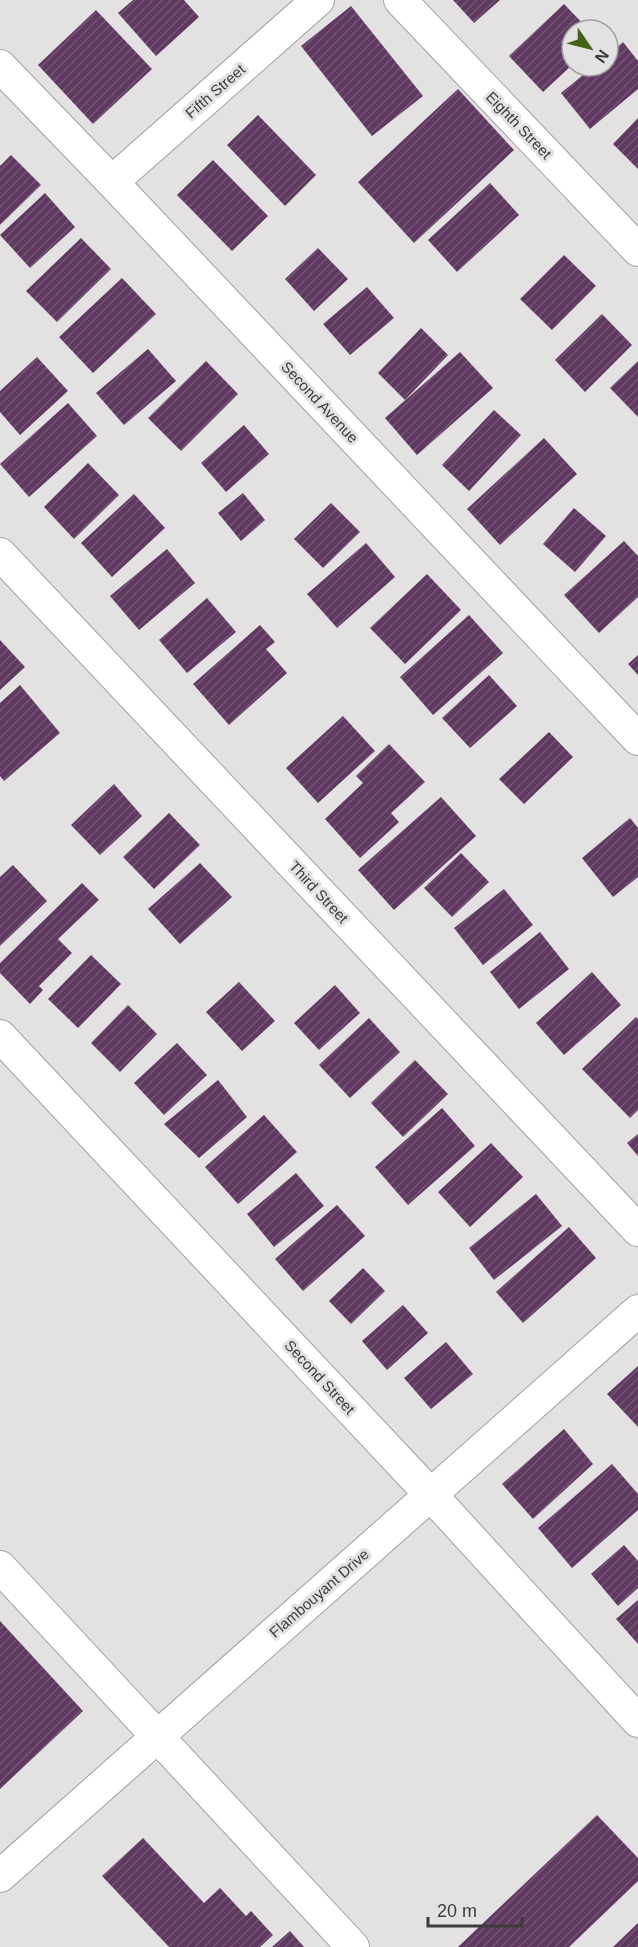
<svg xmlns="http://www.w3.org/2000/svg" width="638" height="1947" viewBox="0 0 638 1947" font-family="Arial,sans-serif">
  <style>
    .building { fill: url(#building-hatch) }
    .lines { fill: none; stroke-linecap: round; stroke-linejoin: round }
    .minor-casing { stroke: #a29fa2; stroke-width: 34 }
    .minor { stroke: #fff; stroke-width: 32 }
    .labels { text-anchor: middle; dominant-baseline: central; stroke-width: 6; stroke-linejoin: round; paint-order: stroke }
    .street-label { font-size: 15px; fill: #3c3b3c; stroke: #e4e1e3 }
  </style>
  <defs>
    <pattern id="building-hatch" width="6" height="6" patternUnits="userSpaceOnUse" patternTransform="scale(1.5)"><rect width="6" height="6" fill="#603961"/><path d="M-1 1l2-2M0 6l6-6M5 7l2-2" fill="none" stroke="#745575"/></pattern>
  </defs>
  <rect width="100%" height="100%" fill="#e4e1e3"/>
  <g class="building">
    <path d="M133,0H184L199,17L156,56L118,13Z"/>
    <path d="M453,0H500L474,23Z"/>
    <path d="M564,4L589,30H572V65L543,92L509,56Z"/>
    <path d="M351,6L423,96L372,136L301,46Z"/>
    <path d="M96,10L152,69L93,124L38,65Z"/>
    <path d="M623,42L638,61V89L590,129L561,93L594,66H608V55Z"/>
    <path d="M458,89L514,150L414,243L358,182Z"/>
    <path d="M258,115L316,175L285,206L227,145Z"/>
    <path d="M638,118V169L613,144Z"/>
    <path d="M11,155L41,185L0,225V166Z"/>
    <path d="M213,160L268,216L232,251L177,195Z"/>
    <path d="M490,183L519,215L457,272L428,240Z"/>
    <path d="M45,193L75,227L30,268L0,235Z"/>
    <path d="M81,238L111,269L57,322L26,291Z"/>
    <path d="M318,248L348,279L314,311L285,279Z"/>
    <path d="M564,255L596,286L552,330L520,299Z"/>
    <path d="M122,278L156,314L93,373L59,337Z"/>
    <path d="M367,287L394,318L350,355L323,324Z"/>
    <path d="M602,314L632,345L585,392L555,360Z"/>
    <path d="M421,328L448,355L405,400L378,373Z"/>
    <path d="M148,349L176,381L124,425L96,393Z"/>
    <path d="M460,352L493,388L417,455L385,418Z"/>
    <path d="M37,357L68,391L20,435L0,412V391Z"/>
    <path d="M206,361L238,394L181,451L148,418Z"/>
    <path d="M638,361V417L610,388Z"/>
    <path d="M68,403L97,436L29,497L0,464Z"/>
    <path d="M494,410L521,435L469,491L442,465Z"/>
    <path d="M244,425L269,454L226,492L201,463Z"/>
    <path d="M544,438L577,474L500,545L467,509Z"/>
    <path d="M88,463L119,495L74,539L44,507Z"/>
    <path d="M243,493L265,520L241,541L218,513Z"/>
    <path d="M134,494L165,528L112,577L81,543Z"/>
    <path d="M331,503L360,532L323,568L294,539Z"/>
    <path d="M574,508L606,536L575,572L543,544Z"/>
    <path d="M624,541L638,556V597L599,633L564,595Z"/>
    <path d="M366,543L395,577L337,628L307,594Z"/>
    <path d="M167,549L195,583L139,630L110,596Z"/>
    <path d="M427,574L461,610L405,664L370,628Z"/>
    <path d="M207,598L236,632L187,673L159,640Z"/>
    <path d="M469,615L503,653L433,715L400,677Z"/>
    <path d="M260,625L275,642L266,649L287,673L229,725L193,684Z"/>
    <path d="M0,640L25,667L0,690Z"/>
    <path d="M638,655V675L628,664Z"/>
    <path d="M489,675L517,706L470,748L442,718Z"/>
    <path d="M20,685L60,733L4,781L0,776V703Z"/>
    <path d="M343,716L375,751L318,803L286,768Z"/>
    <path d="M549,732L573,757L524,804L499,779Z"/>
    <path d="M389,744L425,782L391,813L399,822L360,858L325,819L363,783L356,776Z"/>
    <path d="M114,784L142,816L100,855L71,825Z"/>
    <path d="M441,797L476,836L394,910L358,870Z"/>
    <path d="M169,813L200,845L154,889L123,857Z"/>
    <path d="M630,818L638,828V877L613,897L582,858Z"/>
    <path d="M461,853L489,882L452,917L424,888Z"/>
    <path d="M200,863L232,897L180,944L148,909Z"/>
    <path d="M13,865L47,901L0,946V877Z"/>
    <path d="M82,883L99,900L58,939L72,953L39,986L43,990L30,1004L0,973V963Z"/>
    <path d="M504,889L533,925L483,965L454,928Z"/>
    <path d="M540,932L569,969L519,1009L490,972Z"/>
    <path d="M91,955L121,984L78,1028L48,999Z"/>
    <path d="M592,972L621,1005L564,1055L536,1023Z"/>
    <path d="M239,982L275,1021L242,1051L206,1012Z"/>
    <path d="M335,985L360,1013L319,1050L294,1023Z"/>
    <path d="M128,1005L157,1034L120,1072L91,1043Z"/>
    <path d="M636,1017L638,1019V1110L630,1118L582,1069Z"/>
    <path d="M369,1018L400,1052L350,1098L319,1065Z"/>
    <path d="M177,1043L207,1075L164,1115L134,1083Z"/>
    <path d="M415,1060L448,1094L403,1137L371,1103Z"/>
    <path d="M218,1080L247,1117L199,1158L164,1124Z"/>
    <path d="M442,1108L475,1146L408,1205L375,1167Z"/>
    <path d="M264,1115L297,1152L238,1204L205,1167Z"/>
    <path d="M638,1134V1156L627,1143Z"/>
    <path d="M491,1143L523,1177L470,1227L438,1192Z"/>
    <path d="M296,1173L324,1206L274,1247L247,1214Z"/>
    <path d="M536,1194L562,1226L494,1280L469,1248Z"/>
    <path d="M337,1205L365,1236L303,1291L275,1259Z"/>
    <path d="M569,1227L596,1258L523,1323L496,1292Z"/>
    <path d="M363,1268L385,1291L351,1324L329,1301Z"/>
    <path d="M403,1305L428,1333L387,1370L362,1341Z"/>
    <path d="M446,1342L473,1374L431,1409L404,1378Z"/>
    <path d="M638,1366V1427L607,1394Z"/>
    <path d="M564,1429L593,1464L533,1519L502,1484Z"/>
    <path d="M612,1464L638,1494V1510L572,1568L538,1528Z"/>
    <path d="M624,1545L638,1561V1588L618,1606L591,1574Z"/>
    <path d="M638,1600V1644L616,1619Z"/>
    <path d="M0,1621L83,1711L0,1789Z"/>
    <path d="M597,1815L638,1858V1881L569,1947H458Z"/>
    <path d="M143,1838L204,1903L220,1888L246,1916L251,1911L273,1935L260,1947H169L102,1876Z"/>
    <path d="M638,1923V1947H613Z"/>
    <path d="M290,1931L304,1947H272Z"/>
  </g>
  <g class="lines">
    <defs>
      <g id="minor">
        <path d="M400,0L638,250"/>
        <path d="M0,66L112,182L638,739"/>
        <path d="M112,182L318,0"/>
        <path d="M0,554L638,1230"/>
        <path d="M0,1036L431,1495L638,1721"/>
        <path d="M0,1567L353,1947"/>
        <path d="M0,1876L638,1311"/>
      </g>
    </defs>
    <use href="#minor" class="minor-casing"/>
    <use href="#minor" class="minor"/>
  </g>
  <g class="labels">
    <g class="street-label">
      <text transform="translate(215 91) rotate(-41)">Fifth Street</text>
      <text transform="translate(519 125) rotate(46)">Eighth Street</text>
      <text transform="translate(320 402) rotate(47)">Second Avenue</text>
      <text transform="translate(319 892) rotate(47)">Third Street</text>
      <text transform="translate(320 1377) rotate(47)">Second Street</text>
      <text transform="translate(319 1593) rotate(-41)">Flambouyant Drive</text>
    </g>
  </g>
  <g transform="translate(590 48) rotate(125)"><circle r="28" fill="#e4e1e3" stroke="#a19fa0" stroke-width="1.5"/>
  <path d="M0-4.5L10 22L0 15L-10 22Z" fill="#446419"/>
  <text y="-9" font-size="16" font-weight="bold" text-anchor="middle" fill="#3c3b3c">N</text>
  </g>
  <path d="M428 1917v9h94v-9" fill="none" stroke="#3c3b3c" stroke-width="3"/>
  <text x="437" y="1917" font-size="18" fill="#3c3b3c" stroke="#e4e1e3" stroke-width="4.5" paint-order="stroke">20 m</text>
</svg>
